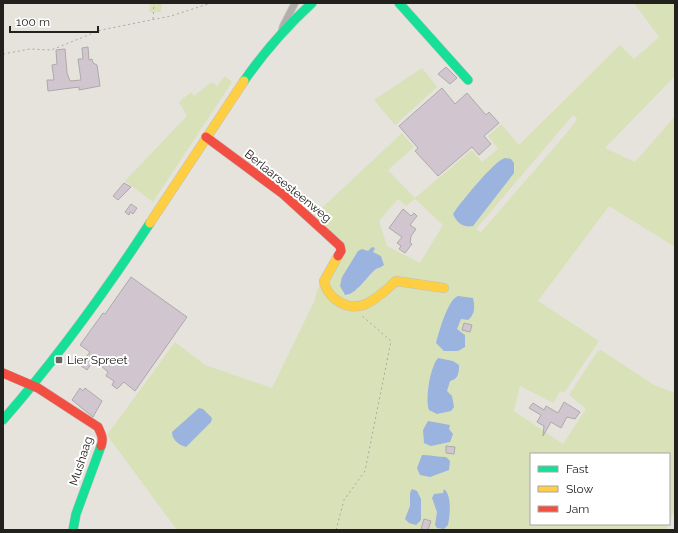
<svg xmlns="http://www.w3.org/2000/svg" width="678" height="533" viewBox="0 0 678 533" font-family="Raleway,sans-serif">
  <style>
    .green { fill: #d9e1b9; fill-rule: evenodd }
    .water { fill: #9ab3df }
    .building { fill: #d1c6d0; stroke: #acaaa9 }
    .lines { fill: none; stroke-linecap: round; stroke-linejoin: round }
    .street-casing { stroke: #c2bfbb; stroke-width: 8 }
    .fast-casing { stroke: #c2bfbb; stroke-width: 10 }
    .slow-casing { stroke: #c2bfbb; stroke-width: 10 }
    .jam-casing { stroke: #c2bfbb; stroke-width: 10 }
    .path { stroke: #aaa8a6; stroke-width: 1; stroke-dasharray: 2 3; stroke-linecap: butt }
    .street { stroke: #b0afad; stroke-width: 6 }
    .fast { stroke: #16e098; stroke-width: 9 }
    .slow { stroke: #ffcf43; stroke-width: 9 }
    .jam { stroke: #f24e42; stroke-width: 9 }
    .poi-dot { fill: #676560; stroke: #fff; stroke-width: 1.5 }
    .labels { text-anchor: middle; dominant-baseline: central; stroke-width: 4; stroke-linejoin: round; paint-order: stroke }
    .street-label { font-size: 12px; fill: #23211d; stroke: #fff }
    .poi-label { font-size: 12px; fill: #23211d; stroke: #fff; text-anchor: start }
  </style>
  <rect width="100%" height="100%" fill="#e6e3dd"/>
  <g class="green">
    <path d="M150,3H162L161,12H149Z"/>
    <path d="M634,3H675V76L605,148L635,162L675,116V247L609,206L538,301L599,341L564,393L560,391L553,403L520,386L514,411L563,444L586,409L569,395L597,352L601,350L654,385L675,393V508L669,524V454H531V524H669L666,530H177L107,435L175,342L205,365L272,388L314,302L320,281L338,247L309,220L402,133L414,147L388,170L415,198L472,150L482,162L498,149L488,136L501,124L519,145L620,45L634,59L659,37ZM573,115L577,119L566,134L481,232L476,229ZM398,199L406,206L415,199L443,225L420,263L387,246L379,221ZM362,249L381,256L384,265L376,269L358,288L347,296L343,293L342,277L358,251Z"/>
    <path d="M422,68L437,87L395,125L374,100Z"/>
    <path d="M225,76L232,82L153,202L125,181L187,116L179,102L191,92L194,96L212,82L217,86Z"/>
  </g>
  <g class="water">
    <path d="M505,158L511,159L514,163V173L473,226C463,228 457,223 453,214L457,208C465,198 494,161 505,158Z"/>
    <path d="M372,247L375,248L373,252L381,256L384,265C382,267 378,268 376,269C367,276 356,295 345,295L340,286L342,277L358,251L362,249L368,251Z"/>
    <path d="M458,296L473,298C475,306 475,315 468,320L461,319L457,329L465,335V347L458,351H444L436,343C439,332 448,299 458,296Z"/>
    <path d="M438,358L453,361L459,365C459,374 458,379 450,381L447,391L452,396L454,407L451,411L437,414L429,410C425,399 430,367 438,358Z"/>
    <path d="M199,408L203,409L212,418L211,422L186,447C179,445 172,440 172,432Z"/>
    <path d="M428,421L450,425L449,429L453,434L450,442L431,446L424,443L423,430Z"/>
    <path d="M422,455C430,455 438,457 446,457L450,461L449,470L430,477L420,475L417,468Z"/>
    <path d="M412,489L417,491L421,499V520L416,525L409,523L405,519L410,506V493Z"/>
    <path d="M444,489C452,495 450,515 448,525L444,529L437,528L435,525L437,512L432,498L434,494L443,493Z"/>
  </g>
  <g class="building">
    <path d="M88,47L89,60L92,59L93,63L97,65L100,86L79,90V87L48,91L47,80H54L52,65L57,64L56,50L65,49L67,73L70,81L81,80L78,59H83L82,48Z"/>
    <path d="M446,67L457,78L450,84L438,74Z"/>
    <path d="M442,88L455,104L467,93L486,115L489,112L499,123L484,136L491,144L479,155L472,147L438,176L415,151L418,148L399,126Z"/>
    <path d="M124,183L131,187L118,200L113,196Z"/>
    <path d="M131,204L137,208L133,214L130,212L129,215L125,212Z"/>
    <path d="M403,209L411,216L414,213L417,216L410,225L416,229L411,236L410,243L412,244L405,253L399,249L401,246L397,243L402,237L389,228Z"/>
    <path d="M131,277L187,317L135,391L124,382L117,389L112,385L114,381L106,376L108,372L101,366L104,362L96,357L87,370L80,365L90,352L80,345L103,313L105,314Z"/>
    <path d="M464,323L472,325L470,332L462,330Z"/>
    <path d="M80,388L83,391L85,388L102,401L93,417L72,400Z"/>
    <path d="M564,402L580,412L575,419L567,417L561,428L551,422L543,436L544,426L537,422L541,415L529,408L533,403L544,410L546,406L558,413Z"/>
    <path d="M446,446L455,447L454,454L446,453Z"/>
    <path d="M424,519L431,521L428,530L421,529Z"/>
  </g>
  <g class="lines">
    <defs>
      <path id="street" d="M282,30L283,26L295,3"/>
      <g id="fast">
        <path d="M399,3L468,80"/>
        <path d="M244,81C264,52 286,27 312,3"/>
        <path d="M3,420C57,358 105,292 150,223"/>
        <path d="M73,530L76,514L101,446"/>
      </g>
      <g id="slow">
        <path d="M150,223L244,81"/>
        <path d="M338,256L324,281C325,289 329,294 335,299C359,318 378,297 396,281L444,288"/>
      </g>
      <g id="jam">
        <path d="M206,137L283,194L340,246L341,251L338,256"/>
        <path d="M3,373L38,388L98,427C101,434 104,438 101,446"/>
      </g>
    </defs>
    <use href="#street" class="street-casing"/>
    <use href="#fast" class="fast-casing"/>
    <use href="#slow" class="slow-casing"/>
    <use href="#jam" class="jam-casing"/>
    <g class="path">
      <path d="M153,19L154,3"/>
      <path d="M3,54L30,49L51,50L101,30L171,16L211,3"/>
      <path d="M336,530L344,500L365,471L391,341L361,315"/>
    </g>
    <use href="#street" class="street"/>
    <use href="#fast" class="fast"/>
    <use href="#slow" class="slow"/>
    <use href="#jam" class="jam"/>
  </g>
  <rect class="poi-dot" x="55" y="356" width="8" height="8" rx="2"/>
  <g class="labels">
    <g class="street-label">
      <text transform="translate(288 186) rotate(39)">Berlaarsesteenweg</text>
      <text transform="translate(81 461) rotate(-72)">Mushaag</text>
    </g>
    <g class="poi-label">
      <text x="67" y="360">Lier Spreet</text>
    </g>
  </g>
  <rect width="678" height="533" fill="none" stroke="#23211d" stroke-width="8"/>
  <rect x="530" y="453" width="140" height="72" fill="#ffffff" stroke="#a7a6a5"/>
  <rect x="538" y="466" width="20" height="6" fill="#16e098" stroke="#a7a6a5"/>
  <text x="566" y="473" font-size="12" fill="#23211d">Fast</text>
  <rect x="538" y="486" width="20" height="6" fill="#ffcf43" stroke="#a7a6a5"/>
  <text x="566" y="493" font-size="12" fill="#23211d">Slow</text>
  <rect x="538" y="506" width="20" height="6" fill="#f24e42" stroke="#a7a6a5"/>
  <text x="566" y="513" font-size="12" fill="#23211d">Jam</text>
  <path d="M10 26v6h88v-6" fill="none" stroke="#23211d" stroke-width="2"/>
  <text x="16" y="26" font-size="12" fill="#23211d" stroke="#ffffff" stroke-width="3" paint-order="stroke">100 m</text>
</svg>
